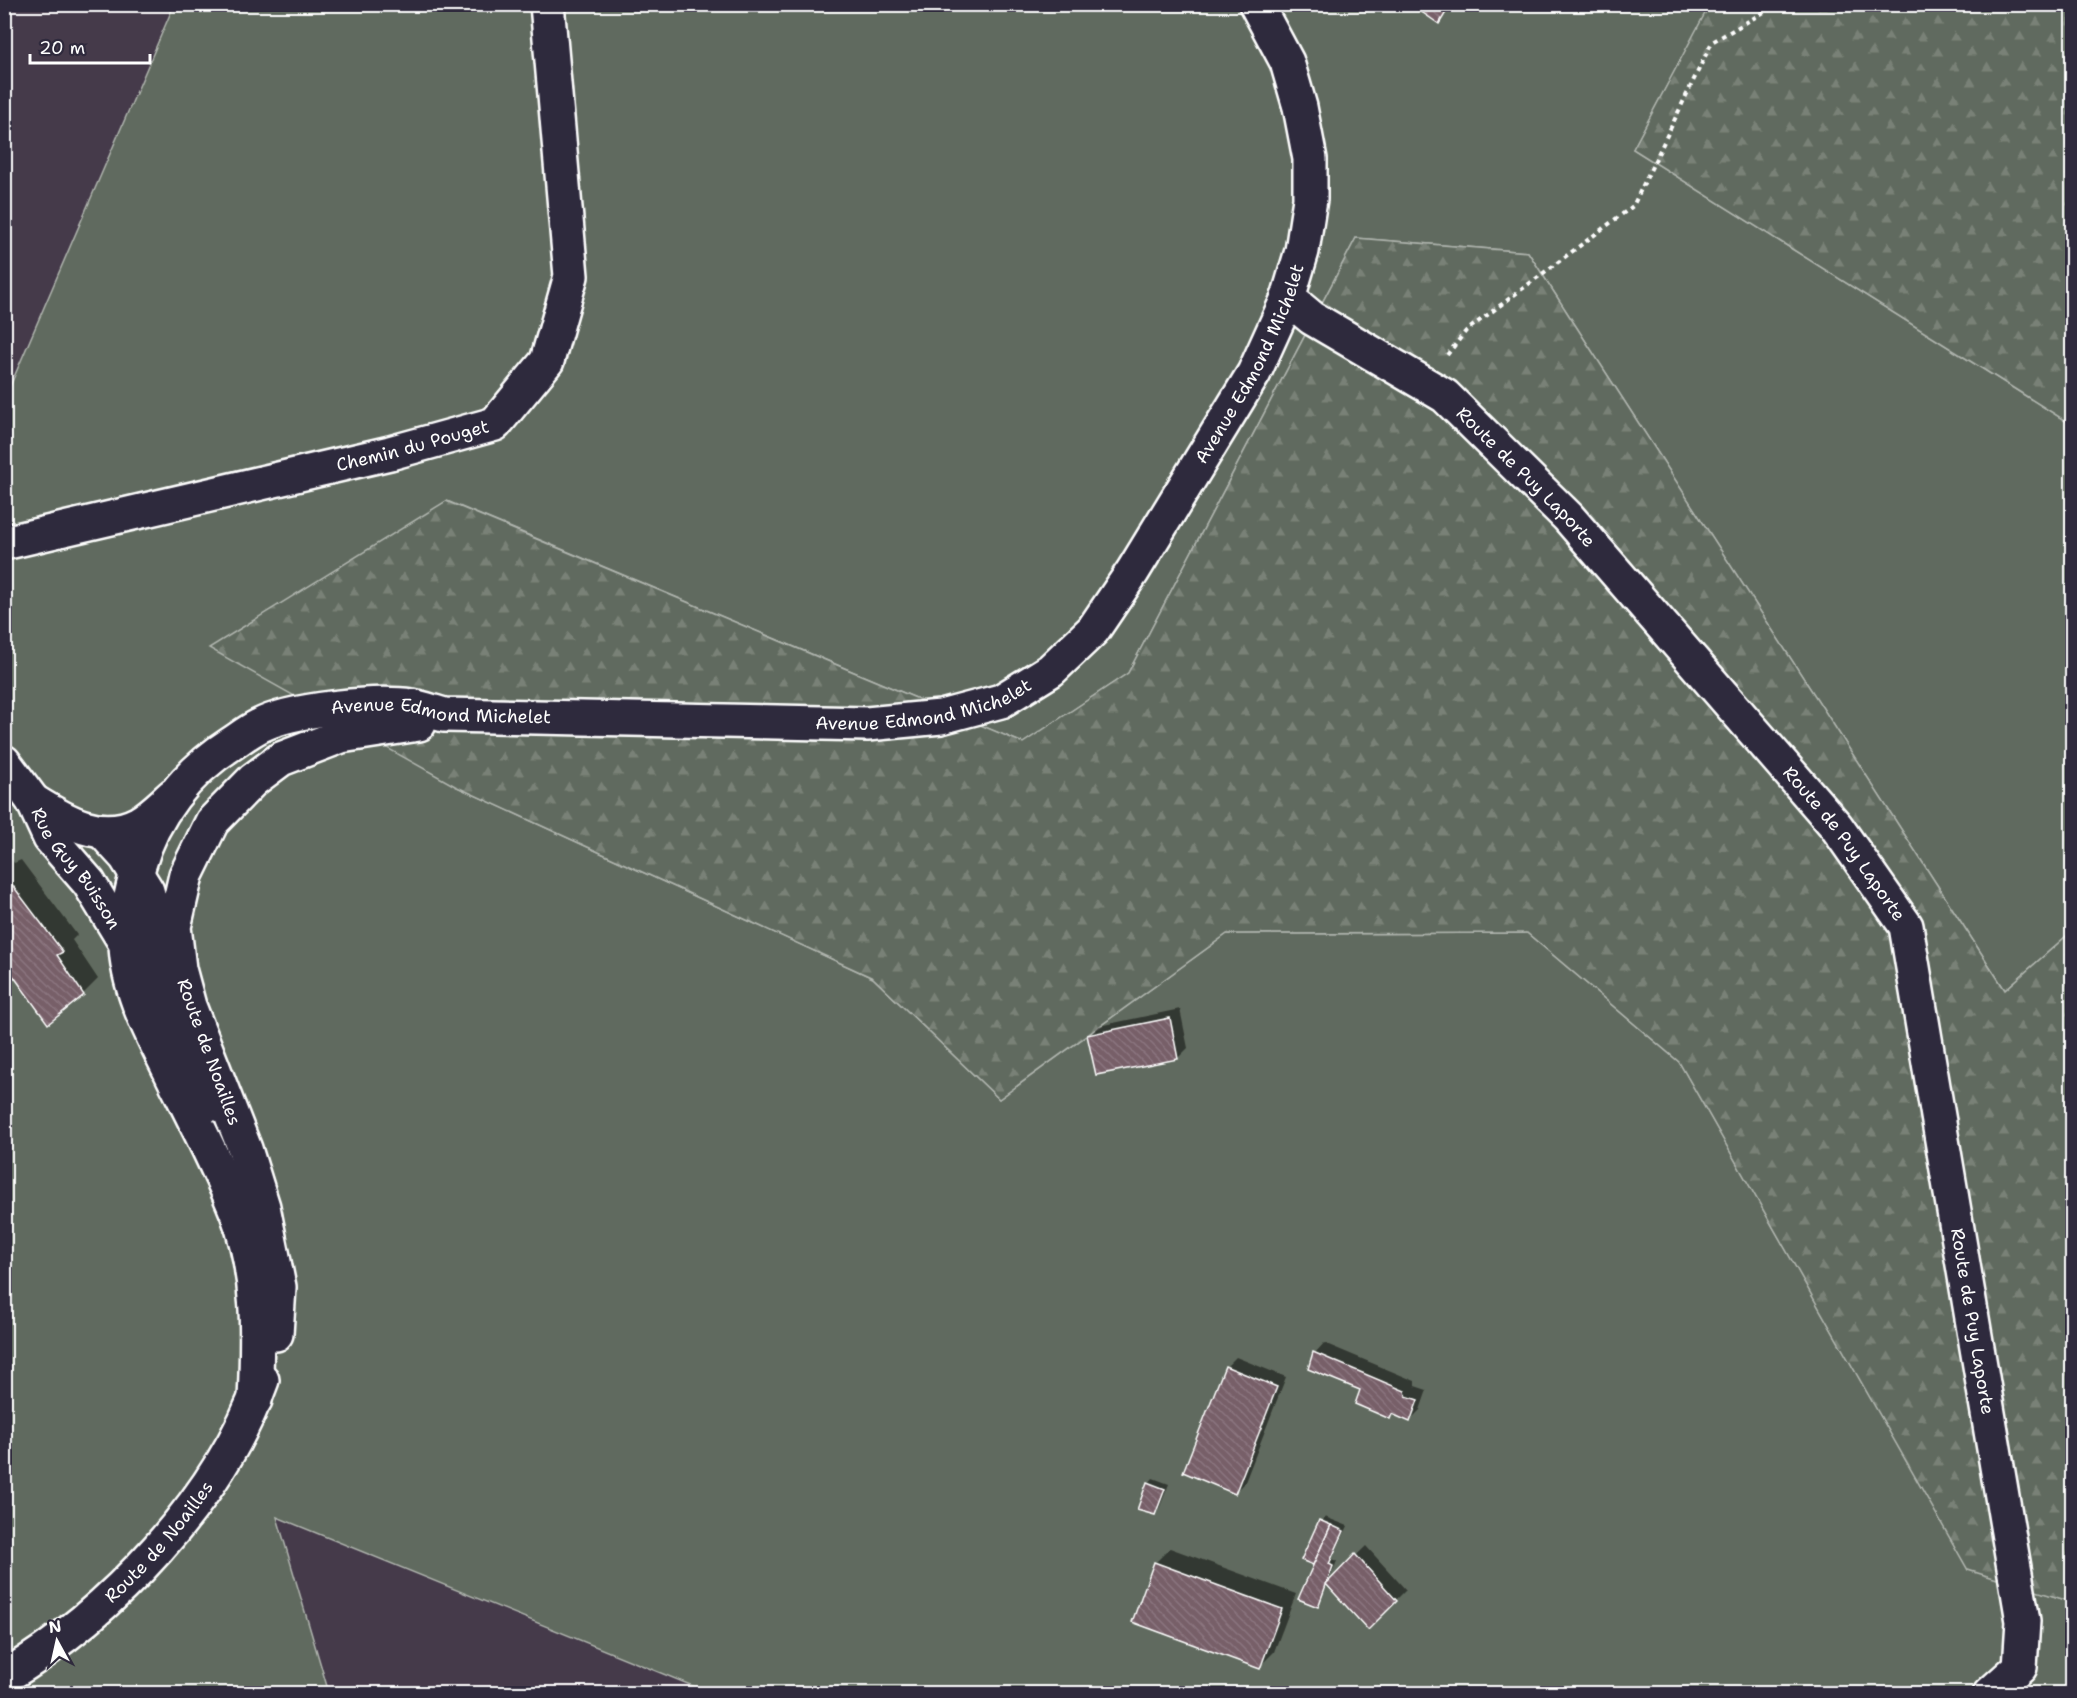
<svg xmlns="http://www.w3.org/2000/svg" width="2077" height="1698" viewBox="0 0 2077 1698" font-family="'Shantell Sans',sans-serif">
  <style>
    .grass { fill: #616b5f; stroke: #b0b5af; stroke-width: 1.5 }
    .forest { fill: url(#forest-firs); stroke: #b0b5af; stroke-width: 1.5 }
    .shadow { fill: #0007 }
    .building { fill: url(#building-back-hatch); stroke: #fff; stroke-width: 1.5 }
    .lines { fill: none; stroke-linecap: round; stroke-linejoin: round }
    .minor-casing { stroke: #fff; stroke-width: 38 }
    .major-casing { stroke: #fff; stroke-width: 38 }
    .path { stroke: #fff; stroke-width: 4; stroke-dasharray: 4.5 4.5; stroke-linecap: butt }
    .minor { stroke: #2f2a3d; stroke-width: 33 }
    .major { stroke: #2f2a3d; stroke-width: 33 }
    .labels { text-anchor: middle; dominant-baseline: central; stroke-width: 4.5; stroke-linejoin: round; paint-order: stroke }
    .street-label { font-size: 18px; fill: #fff; stroke: #2f2a3d }
  </style>
  <defs>
    <pattern id="forest-firs" width="22" height="20" patternUnits="userSpaceOnUse" patternTransform="scale(1.5)"><rect width="22" height="20" fill="#616b5f"/><path d="M5 1l3.5 6h-7zM16 11l3.5 6h-7z" fill="#798177"/></pattern>
    <pattern id="building-back-hatch" width="6" height="6" patternUnits="userSpaceOnUse" patternTransform="scale(1.5)"><rect width="6" height="6" fill="#775e68"/><path d="M-1 5l2 2M0 0l6 6M5-1l2 2" fill="none" stroke="#8b767f"/></pattern>
  </defs>
  <rect width="100%" height="100%" fill="#453a4a"/>
  <filter id="ink" filterUnits="userSpaceOnUse"><feTurbulence type="fractalNoise" baseFrequency=".0167" numOctaves="2"/><feDisplacementMap in="SourceGraphic" scale="12" xChannelSelector="R" yChannelSelector="G"/><feConvolveMatrix kernelMatrix="1 2 1 2 8 2 1 2 1" color-interpolation-filters="sRGB"/></filter>
  <g filter="url(#ink)">
    <path class="grass" d="M174,5H1710L1633,149L2072,425V931L2005,990L1528,252L1356,238L1128,673L1023,743L447,501L455,786L873,978L999,1099L1227,934L1527,933L1679,1062L1968,1569L2072,1602V1693H710L277,1517L329,1693L5,1694V398Z"/>
    <g class="forest">
      <path d="M1710,4L2072,5V425L1633,149Z"/>
      <path d="M1356,238L1528,252L2005,990L2072,931V1602L1968,1570L1679,1062L1527,933L1227,934L999,1099L873,978L455,786L209,648L446,501L1023,743L1128,673Z"/>
    </g>
    <g class="shadow">
      <path d="M1412,4H1453L1439,22Z"/>
      <path d="M4,850L14,863L21,860L77,935L72,940L98,979L83,994L4,960Z"/>
      <path d="M1180,1009L1188,1048L1178,1058L1089,1036L1099,1026Z"/>
      <path d="M1324,1343L1415,1381V1386L1427,1390L1420,1410L1410,1420L1394,1413L1390,1417L1362,1389L1315,1353Z"/>
      <path d="M1236,1357L1286,1377L1245,1482L1235,1492L1226,1367Z"/>
      <path d="M1153,1478L1169,1484L1159,1509L1154,1513L1149,1483Z"/>
      <path d="M1325,1517L1348,1526L1332,1559L1337,1561L1328,1583L1366,1546L1406,1590L1368,1628L1328,1584L1317,1605L1315,1565L1303,1560Z"/>
      <path d="M1170,1548L1296,1594L1274,1652L1259,1667L1155,1563Z"/>
    </g>
    <g class="building">
      <path d="M1410,4H1451L1439,24Z"/>
      <path d="M4,874L63,952L57,955L84,995L48,1024L4,963Z"/>
      <path d="M1170,1018L1178,1059L1096,1075L1087,1035Z"/>
      <path d="M1313,1352L1405,1391L1406,1396L1418,1400L1410,1422L1392,1414L1390,1419L1355,1404L1360,1390L1308,1369Z"/>
      <path d="M1225,1366L1277,1387L1235,1494L1183,1472Z"/>
      <path d="M1147,1482L1165,1489L1155,1515L1137,1510Z"/>
      <path d="M1319,1520L1331,1525L1313,1565L1301,1560Z"/>
      <path d="M1331,1525L1344,1531L1329,1564L1333,1566L1318,1607L1298,1599Z"/>
      <path d="M1355,1554L1397,1601L1368,1630L1326,1584Z"/>
      <path d="M1154,1562L1282,1609L1260,1669L1132,1622Z"/>
    </g>
    <g class="lines">
      <defs>
        <g id="minor">
          <path id="s1" d="M1288,298L1312,318L1445,396L1568,517L1836,826L1906,926L2023,1621L2020,1667L1990,1694"/>
          <path id="s2" d="M4,543L390,453L495,424L547,361L571,276L547,4"/>
          <path id="s3" d="M4,762L33,801L50,838L89,883L126,944"/>
          <path d="M33,801C65,821 101,843 139,823C151,816 162,805 172,796"/>
          <path d="M103,832L126,857L147,891L151,905L158,977L166,1009L178,1037L217,1104"/>
        </g>
        <g id="major">
          <path d="M276,1334L279,1287L263,1207L245,1149L189,1006L179,969L174,927L186,875L212,822L253,780L281,759L341,736L419,724"/>
          <path id="s4" d="M255,1400C258,1336 260,1274 237,1213C219,1167 195,1121 173,1077C153,1036 127,990 126,944C125,918 132,889 139,865C153,815 187,772 231,744C240,738 249,731 259,726C291,709 375,701 412,706C422,708 433,712 444,715L867,724L941,717L1001,701L1051,670L1093,630L1133,571L1254,373L1288,298L1302,251L1310,199V159L1300,107L1287,62L1256,4"/>
          <path id="s5" d="M4,1677C111,1614 220,1498 262,1380"/>
        </g>
      </defs>
      <use href="#minor" class="minor-casing"/>
      <use href="#major" class="major-casing"/>
      <path class="path" d="M1447,355L1466,331L1633,206L1712,42L1778,4"/>
      <use href="#minor" class="minor"/>
      <use href="#major" class="major"/>
    </g>
  </g>
  <g class="labels">
    <g class="street-label">
      <text stroke="none"><textPath href="#s4" startOffset="1926">Avenue Edmond Michelet</textPath></text>
      <text stroke="none"><textPath href="#s2" startOffset="420">Chemin du Pouget</textPath></text>
      <text stroke="none"><textPath href="#s1" startOffset="300">Route de Puy Laporte</textPath></text>
      <text stroke="none"><textPath href="#s4" startOffset="1422">Avenue Edmond Michelet</textPath></text>
      <text stroke="none"><textPath href="#s4" startOffset="936">Avenue Edmond Michelet</textPath></text>
      <text stroke="none"><textPath href="#s1" startOffset="786">Route de Puy Laporte</textPath></text>
      <text stroke="none"><textPath href="#s3" startOffset="129">Rue Guy Buisson</textPath></text>
      <text transform="translate(209 1052) rotate(70)">Route de Noailles</text>
      <text stroke="none"><textPath href="#s1" startOffset="1290">Route de Puy Laporte</textPath></text>
      <text stroke="none"><textPath href="#s5" startOffset="207">Route de Noailles</textPath></text>
    </g>
  </g>
  <rect width="2077" height="1698" fill="none" stroke="#2f2a3d" stroke-width="24"/>
  <rect x="12" y="12" width="2053" height="1674" fill="none" stroke="#fff" stroke-width="2" filter="url(#ink)"/>
  <g transform="translate(57 1641) rotate(352)" stroke="#2f2a3d" stroke-width="4.5" paint-order="stroke">
  <path d="M0-4.5L10 22L0 15L-10 22Z" fill="#ffffff"/>
  <text y="-9" font-size="16" font-weight="bold" text-anchor="middle" fill="#ffffff">N</text>
  </g>
  <path d="M30 54v9h120v-9" fill="none" stroke="#ffffff" stroke-width="3"/>
  <text x="39" y="54" font-size="18" fill="#ffffff" stroke="#2f2a3d" stroke-width="4.5" paint-order="stroke">20 m</text>
</svg>
